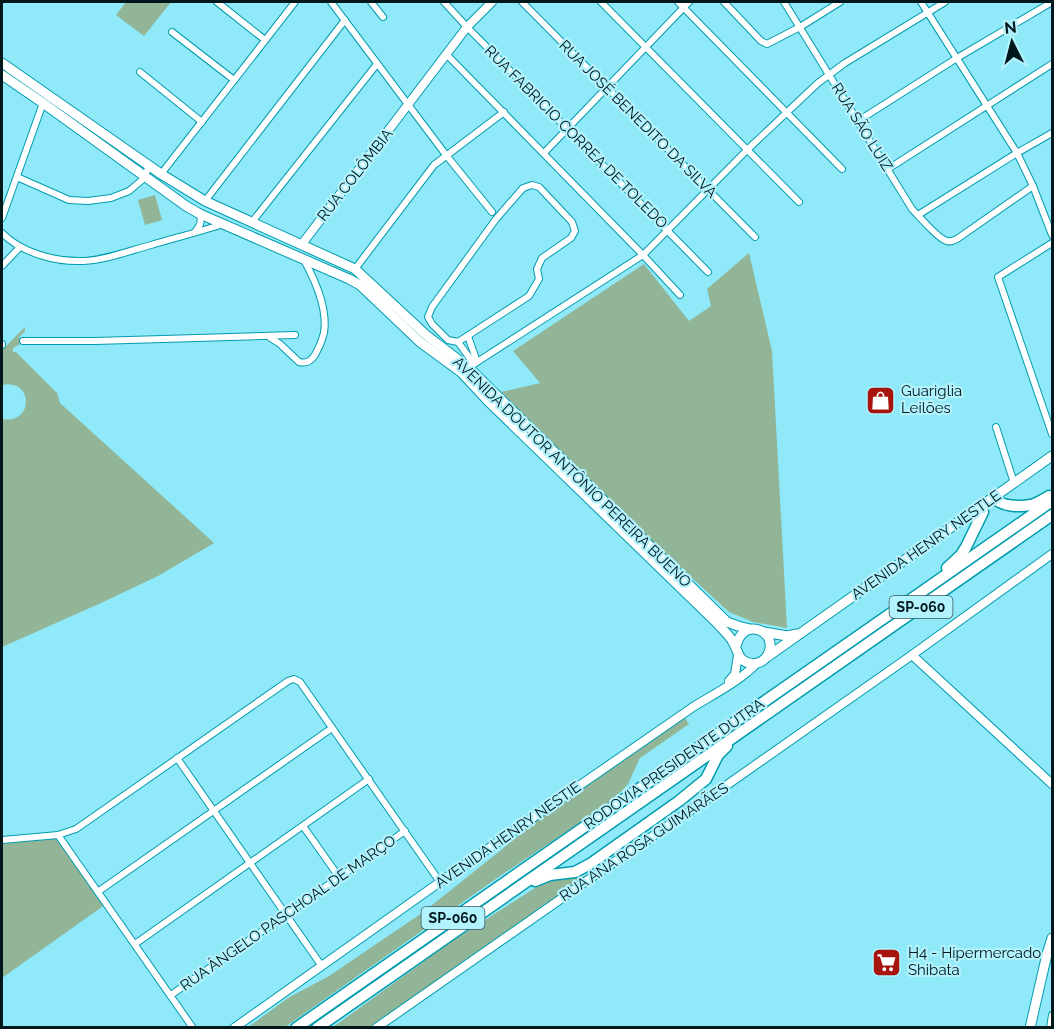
<svg xmlns="http://www.w3.org/2000/svg" width="1054" height="1029" viewBox="0 0 1054 1029" font-family="Raleway,sans-serif">
  <style>
    .green { fill: #91b596 }
    .lines { fill: none; stroke-linecap: round; stroke-linejoin: round }
    .minor-casing { stroke: #009cae; stroke-width: 8 }
    .tertiary-casing { stroke: #009cae; stroke-width: 10 }
    .primary-casing { stroke: #009cae; stroke-width: 11 }
    .motorway-casing { stroke: #009cae; stroke-width: 13 }
    .minor { stroke: #fff; stroke-width: 6 }
    .tertiary { stroke: #fff; stroke-width: 8 }
    .primary { stroke: #fff; stroke-width: 9 }
    .motorway { stroke: #fff; stroke-width: 10 }
    .labels { text-anchor: middle; dominant-baseline: central; stroke-width: 4.5; stroke-linejoin: round; paint-order: stroke }
    .shield { fill: #b2f2fd; stroke: #355960; stroke-width: 1.5 }
    .shield-label { font-size: 14px; font-weight: bold; fill: #00171c }
    .street-label { font-size: 15px; fill: #00171c; stroke: #b2f2fd }
    .poi-label { font-size: 15px; fill: #00171c; stroke: #b2f2fd; text-anchor: start }
  </style>
  <rect width="100%" height="100%" fill="#90e9f8"/>
  <g class="green">
    <path d="M126,2H171L144,36L116,15Z"/>
    <path d="M155,195L162,220L145,225L138,200Z"/>
    <path d="M749,253L772,351L787,628L753,622L729,612L630,521L501,392L540,383L513,351L644,264L689,321L711,306L707,289Z"/>
    <path d="M25,327V331L19,337L20,344L13,348V352H16L57,393L60,403L214,543L158,576L101,603L2,647V419C34,425 34,378 2,385V350Z"/>
    <path d="M685,718L689,724L640,758L628,784L611,802L500,876L285,1027L247,1028L288,998L329,976L422,913L500,851L567,794Z"/>
    <path d="M54,835L99,891L106,904L2,978V840Z"/>
    <path d="M592,872L594,874L372,1027L332,1028L449,943L546,881L556,878H580Z"/>
  </g>
  <g class="lines">
    <defs>
      <g id="minor">
        <path d="M217,2L265,40"/>
        <path d="M331,2L446,155L492,212"/>
        <path d="M371,2L383,17"/>
        <path d="M444,2L467,27L708,272"/>
        <path d="M522,2L755,237"/>
        <path d="M601,2L799,202"/>
        <path d="M678,2L842,169"/>
        <path d="M724,2L761,41L767,44L800,27L840,2"/>
        <path d="M784,2L912,209C919,216 938,239 947,241C951,242 953,241 957,239L1033,186"/>
        <path d="M921,2L1017,153L1033,186L1052,235"/>
        <path d="M172,32L234,80"/>
        <path d="M447,55L643,255L680,295"/>
        <path d="M140,72L202,122"/>
        <path d="M858,121L957,58L1052,2"/>
        <path d="M544,153L689,2"/>
        <path d="M888,169L1052,64"/>
        <path d="M161,174L295,2"/>
        <path d="M17,177L69,200L88,201L111,198L129,191L142,180L150,165"/>
        <path d="M532,185L539,187L572,222L575,231L571,238L542,258L537,269L539,279L529,296L458,342L448,340L432,324L428,317L432,307L496,219L523,188Z"/>
        <path d="M205,201L345,20"/>
        <path d="M918,215L1017,153L1052,133"/>
        <path d="M2,218L43,103"/>
        <path d="M252,222L377,64"/>
        <path d="M195,232C200,226 202,222 200,214"/>
        <path d="M2,233C22,253 55,262 83,261C106,260 129,251 151,245C175,238 199,232 223,224"/>
        <path d="M1052,243L998,277L1052,434"/>
        <path d="M2,266L20,247"/>
        <path d="M355,269L434,165L504,112"/>
        <path d="M468,336L477,362"/>
        <path d="M269,337L280,344L299,362C307,364 311,361 315,355C319,348 322,341 324,333C328,309 315,280 304,260"/>
        <path d="M23,341H95L295,335"/>
        <path d="M458,342L474,364"/>
        <path d="M2,344V345"/>
        <path d="M467,367L474,364L643,255L747,150L818,83L845,63L945,2"/>
        <path d="M996,427L1014,483"/>
        <path d="M177,758L321,965"/>
        <path d="M303,826L339,877"/>
        <path d="M58,835L193,1028"/>
        <path d="M2,840L58,835L76,829L288,681L294,679L300,682L440,882"/>
        <path d="M99,891L332,728"/>
        <path d="M135,944L369,779"/>
        <path d="M171,995L405,831"/>
        <path d="M1050,1028L1052,1015"/>
      </g>
      <g id="tertiary">
        <path d="M302,244L467,27L492,2"/>
        <path d="M912,655L1052,784"/>
        <path d="M729,681L735,674L738,655"/>
        <path d="M234,1028L440,882L693,707C714,694 740,681 757,663"/>
        <path d="M376,1028L598,873L687,813L912,655L1052,554"/>
      </g>
      <g id="primary">
        <path d="M2,63L161,174L205,201L355,269L426,335L468,367L727,622L738,626L750,629"/>
        <path d="M2,75L43,103L186,206L200,214L349,279L360,285L420,342L461,372L487,400L718,624C723,630 729,635 733,642C738,650 738,661 749,663C770,668 779,637 759,630C746,626 739,635 736,646"/>
        <path d="M764,632L787,636L797,634"/>
        <path d="M767,657L1052,456"/>
        <path d="M1030,1028L1047,954L1052,938"/>
      </g>
      <g id="motorway">
        <path d="M993,497C1001,507 1020,507 1031,505C1038,503 1044,499 1049,496"/>
        <path d="M947,568L961,555L966,547L983,512L982,505"/>
        <path d="M535,881L550,875L575,872L590,864L679,801L706,779L718,755L727,746"/>
        <path d="M296,1028L1052,501"/>
        <path d="M317,1028L1052,515"/>
      </g>
    </defs>
    <use href="#minor" class="minor-casing"/>
    <use href="#tertiary" class="tertiary-casing"/>
    <use href="#primary" class="primary-casing"/>
    <use href="#motorway" class="motorway-casing"/>
    <use href="#minor" class="minor"/>
    <use href="#tertiary" class="tertiary"/>
    <use href="#primary" class="primary"/>
    <use href="#motorway" class="motorway"/>
  </g>
  <defs>
    <symbol id="shop-square" viewBox="-11 -11 22 22"><rect x="-9" y="-9" width="18" height="18" rx="4" fill="#a7140d" stroke="#b2f2fd"/><path d="M-5-2.5h2.3a2.7 3.5 0 0 1 5.4 0H5L5.5 6h-11ZM-1.5-2.5h3a1.5 2.3 0 0 0-3 0Z" fill="#fff"/></symbol>
    <symbol id="supermarket-square" viewBox="-11 -11 22 22"><rect x="-9" y="-9" width="18" height="18" rx="4" fill="#a7140d" stroke="#b2f2fd"/><path d="M-6-5.5h2.5l.6 2H6L4.5 2H-2.5L-4.4-4H-6ZM-1.5 3.2a1.3 1.3 0 1 0 .1 0ZM3 3.2a1.3 1.3 0 1 0 .1 0Z" fill="#fff"/></symbol>
  </defs>
  <g fill-rule="evenodd">
    <use href="#shop-square" x="864" y="384" width="33" height="33"/>
    <use href="#supermarket-square" x="870" y="946" width="33" height="33"/>
  </g>
  <g class="labels">
    <g class="shield">
      <rect x="889.5" y="596" width="63" height="22" rx="4.5"/>
      <rect x="421.5" y="907" width="63" height="22" rx="4.5"/>
    </g>
    <g class="shield-label">
      <text x="921" y="607">SP-060</text>
      <text x="453" y="918">SP-060</text>
    </g>
    <g class="street-label">
      <text transform="translate(638 119) rotate(45)">RUA JOSÉ BENEDITO DA SILVA</text>
      <text transform="translate(862 127) rotate(58)">RUA SÃO LUIZ</text>
      <text transform="translate(576 137) rotate(45)">RUA FABRICIO CORREA DE TOLEDO</text>
      <text transform="translate(355 175) rotate(-52)">RUA COLÔMBIA</text>
      <text transform="translate(572 472) rotate(44)">AVENIDA DOUTOR ANTÔNIO PEREIRA BUENO</text>
      <text transform="translate(926 545) rotate(-35)">AVENIDA HENRY NESTLE</text>
      <text transform="translate(674 764) rotate(-35)">RODOVIA PRESIDENTE DUTRA</text>
      <text transform="translate(508 835) rotate(-35)">AVENIDA HENRY NESTIE</text>
      <text transform="translate(644 842) rotate(-34)">RUA ANA ROSA GUIMARÃES</text>
      <text transform="translate(288 913) rotate(-35)">RUA ÂNGELO PASCHOAL DE MARÇO</text>
    </g>
    <g class="poi-label">
      <text x="901" y="391">Guariglia<tspan x="901" dy="17">Leilões</tspan></text>
      <text x="908" y="953">H4 - Hipermercado<tspan x="908" dy="17">Shibata</tspan></text>
    </g>
  </g>
  <rect width="1054" height="1029" fill="none" stroke="#00171c" stroke-width="6"/>
  <g transform="translate(1012 42) rotate(354)" stroke="#b2f2fd" stroke-width="4.5" paint-order="stroke">
  <path d="M0-4.5L10 22L0 15L-10 22Z" fill="#00171c"/>
  <text y="-9" font-size="16" font-weight="bold" text-anchor="middle" fill="#00171c">N</text>
  </g>
</svg>
